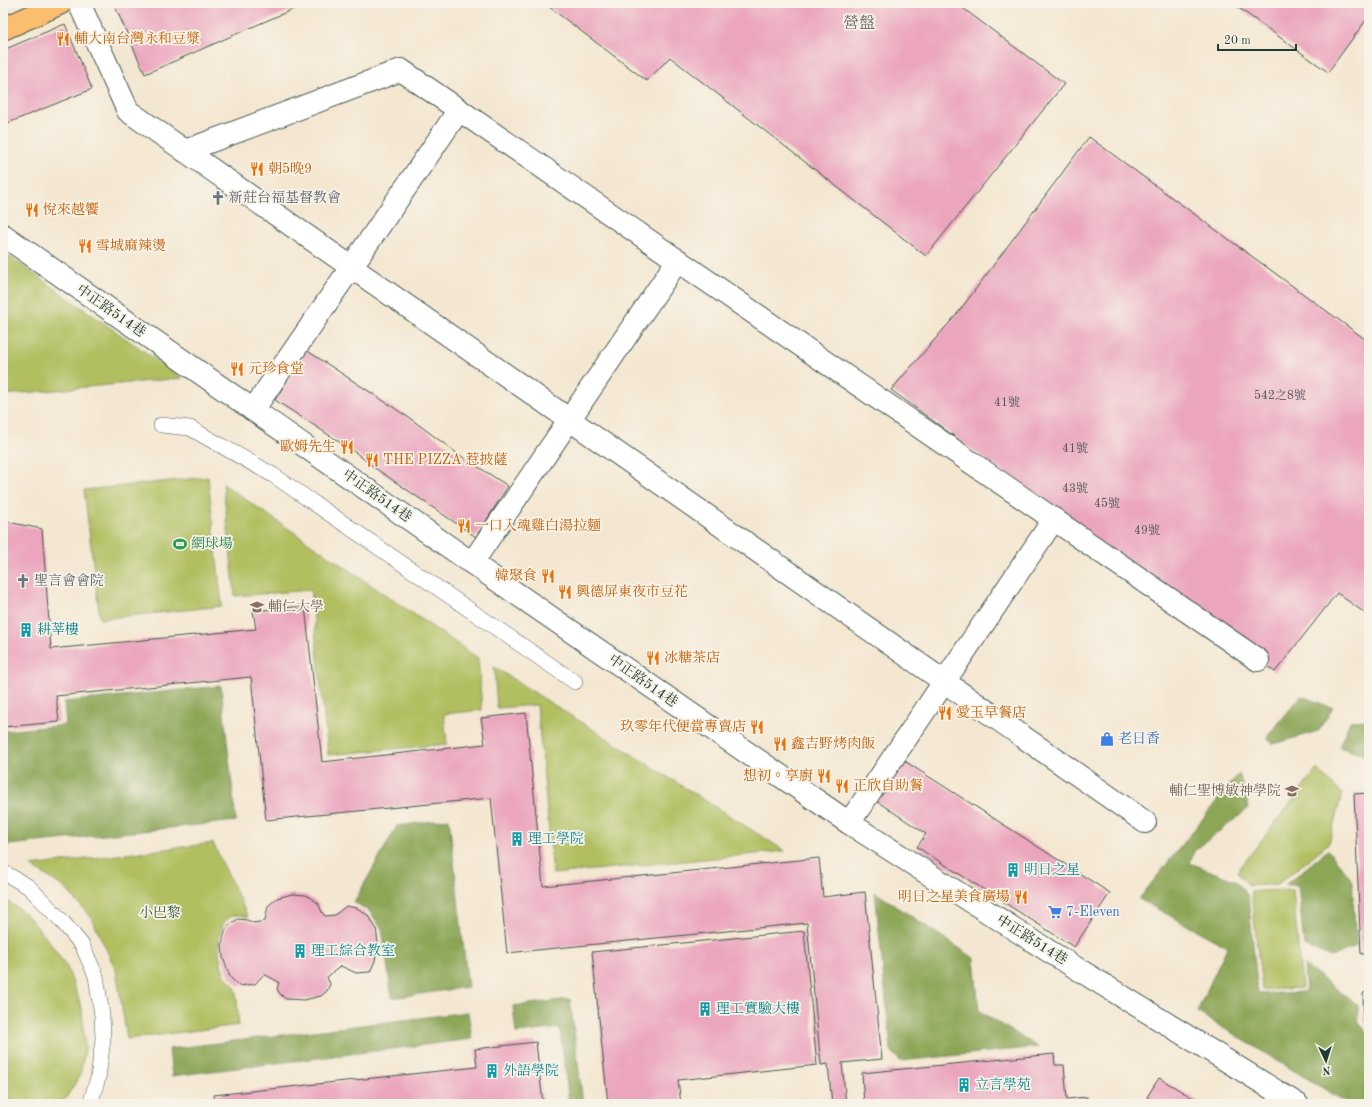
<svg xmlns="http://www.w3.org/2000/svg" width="1372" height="1107" viewBox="0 0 1372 1107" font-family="'Old Standard TT','Noto Serif TC',serif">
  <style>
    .green { fill: #b1bf61; stroke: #687e4a }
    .forest { fill: #8ca657; stroke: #567246 }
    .building { fill: #eba6be }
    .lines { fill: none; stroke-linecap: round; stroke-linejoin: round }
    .service-casing { stroke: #3f564c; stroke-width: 16 }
    .minor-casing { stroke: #3f564c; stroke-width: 24 }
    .primary-casing { stroke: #3f564c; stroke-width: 24 }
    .service { stroke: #fff; stroke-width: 15 }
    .minor { stroke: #fff; stroke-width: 22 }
    .primary { stroke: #fbbd6e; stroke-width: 22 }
    .labels { text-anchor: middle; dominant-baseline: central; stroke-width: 3.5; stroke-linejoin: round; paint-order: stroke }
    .number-label { font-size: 12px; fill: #525756 }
    .food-label { font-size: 14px; fill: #c56008; stroke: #f7f3e8; text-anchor: start }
    .worship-label { font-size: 14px; fill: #5b616d; stroke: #f7f3e8; text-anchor: start }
    .street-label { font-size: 14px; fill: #1f3d34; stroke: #f7f3e8 }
    .leisure-label { font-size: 14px; fill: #27864d; stroke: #f7f3e8; text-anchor: start }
    .education-label { font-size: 14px; fill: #785e54; stroke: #f7f3e8; text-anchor: start }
    .culture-label { font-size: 14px; fill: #0d838f; stroke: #f7f3e8; text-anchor: start }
    .shop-label { font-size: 14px; fill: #366cbe; stroke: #f7f3e8; text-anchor: start }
    .park-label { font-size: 14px; fill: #3c573d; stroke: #f7f3e8 }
    .quarter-label { font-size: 16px; fill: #666264; stroke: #f7f3e8 }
  </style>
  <rect width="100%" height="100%" fill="#f7f3e8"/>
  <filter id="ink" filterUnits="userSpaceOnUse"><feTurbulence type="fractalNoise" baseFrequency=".025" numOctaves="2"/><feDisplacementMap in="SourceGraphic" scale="8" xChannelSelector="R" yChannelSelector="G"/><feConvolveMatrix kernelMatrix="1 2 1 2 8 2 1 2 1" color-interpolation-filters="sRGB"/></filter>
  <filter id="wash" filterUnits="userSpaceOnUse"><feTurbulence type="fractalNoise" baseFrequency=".012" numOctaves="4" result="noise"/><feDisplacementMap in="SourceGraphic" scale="16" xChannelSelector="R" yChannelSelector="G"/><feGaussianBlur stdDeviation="0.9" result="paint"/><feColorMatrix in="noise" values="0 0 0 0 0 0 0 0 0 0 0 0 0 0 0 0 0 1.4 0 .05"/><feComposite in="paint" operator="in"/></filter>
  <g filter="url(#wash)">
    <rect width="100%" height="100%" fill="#f4e7d1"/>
    <g class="green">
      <path d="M10,257L182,378L3,395V260Z"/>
      <path d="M208,477L222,606L100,619L84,490Z"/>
      <path d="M223,484L478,658L482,710L444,714L447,744L328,755L311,590L235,596Z"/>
      <path d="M494,667L785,851L553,874L537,705L497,708Z"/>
      <path d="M1317,769L1342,794L1329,843L1278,884L1249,886L1237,872Z"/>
      <path d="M213,843L248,917C245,917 242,915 239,915C212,914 217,964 227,978C229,982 234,984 235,987C237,992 238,1018 239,1025L127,1039L116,970L91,917L65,888L31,866Z"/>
      <path d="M1293,890L1302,988L1262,990L1251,891Z"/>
      <path d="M3,898L26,914L47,939L67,967L82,1008L85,1050L80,1075L66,1098L59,1104H7L3,1102Z"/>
    </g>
    <g class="forest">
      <path d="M221,686L236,821L9,845L3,844V731L66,725L64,702Z"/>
      <path d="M1301,696L1333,708L1318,731L1273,744L1267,737Z"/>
      <path d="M1369,720V757L1339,747L1350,721Z"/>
      <path d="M1239,773L1249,808L1194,851L1190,863L1236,881L1248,896L1258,994L1306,992L1304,965L1358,1005L1359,1023L1369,1034V1104H1349L1197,1012L1227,947L1139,899Z"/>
      <path d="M449,819L468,987L392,998L382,929L370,912L354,902L397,826Z"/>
      <path d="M1328,850L1352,880L1356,946L1332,957L1304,946L1298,885H1285Z"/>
      <path d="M875,892L974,958L979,1011L1038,1047L900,1061L891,1050Z"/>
      <path d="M570,999L583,1104H569L560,1028L516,1033L513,1006Z"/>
      <path d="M468,1012L472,1039L172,1076L169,1049Z"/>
    </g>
    <g id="blocks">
      <g class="building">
        <path d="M116,3H307L145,74L114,4Z"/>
        <path d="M544,3H956L1064,84L926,256L670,57L647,81Z"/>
        <path d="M1232,3H1369V16L1328,72Z"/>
        <path d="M65,24L92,89L3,125V50Z"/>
        <path d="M1089,137L1369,342V616L1337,593L1275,672L891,390L957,314Z"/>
        <path d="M306,350L411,419L458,454L508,486L476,537L375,468L355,452L275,400Z"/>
        <path d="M8,522L42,529L51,649L256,629L253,611L305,606L322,762L485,744L481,718L526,713L543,886L819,858L823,897L865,892L882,1059L842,1063L846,1104H832L828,1064L821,1065L807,923L507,953L491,798L266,820L251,677L56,696L59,722L3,727V612L6,611L3,579V523Z"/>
        <path d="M903,760L1110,893L1074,947L917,847L926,834L875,800Z"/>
        <path d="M1369,793V973H1368L1367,954H1361L1354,794Z"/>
        <path d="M292,894L306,895L318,903L322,912L325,916L335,915L346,906L357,908L369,916L376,928L378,943L375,961L370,972L356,973L341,966L327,977L330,984L327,991L321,996L304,1000L286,999L281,995L277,989L279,982L264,974L255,984L239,986L230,977L223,957L222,944L225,931L230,924L238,919L247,920L254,923L265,921L268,906L277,898Z"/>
        <path d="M804,931L817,1065L678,1080L681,1104H608L592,952Z"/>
        <path d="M1369,988V1026L1364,1021L1363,994Z"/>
        <path d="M536,1042L543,1104H215L214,1095L477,1067L475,1049Z"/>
        <path d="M1054,1054L1055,1065H1064L1067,1099L1087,1097L1088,1104H1037V1102L1010,1104H864L862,1073Z"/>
        <path d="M1159,1078L1203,1104H1158L1147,1097Z"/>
      </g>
    </g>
  </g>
  <g filter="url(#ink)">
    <use href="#blocks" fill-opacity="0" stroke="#3f564c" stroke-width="1"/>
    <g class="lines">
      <defs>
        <g id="service">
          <path d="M161,425L190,428L273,475L575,682"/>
          <path d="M3,872L29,887L61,920L82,945L96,976L102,1015L103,1039L98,1078L90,1104"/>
        </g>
        <g id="minor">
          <path d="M79,3L128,111L1145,822"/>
          <path d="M185,151L401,70L1258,660"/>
          <path d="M3,235L472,563L849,823L1047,950L1297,1104"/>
          <path d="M253,410L459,110"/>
          <path d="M472,563L678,260"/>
          <path d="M849,823L1054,519"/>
        </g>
        <path id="primary" d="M3,29L61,3"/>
      </defs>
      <use href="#service" class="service-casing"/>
      <use href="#minor" class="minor-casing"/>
      <use href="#primary" class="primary-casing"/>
      <use href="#service" class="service"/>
      <use href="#minor" class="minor"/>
      <use href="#primary" class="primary"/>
    </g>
  </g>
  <defs>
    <symbol id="restaurant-bare" viewBox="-9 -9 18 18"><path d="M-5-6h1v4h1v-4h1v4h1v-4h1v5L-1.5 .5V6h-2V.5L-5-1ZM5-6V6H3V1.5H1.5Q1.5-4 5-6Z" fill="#e8710a" stroke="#f7f3e8" stroke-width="2.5" paint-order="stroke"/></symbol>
    <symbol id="church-bare" viewBox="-9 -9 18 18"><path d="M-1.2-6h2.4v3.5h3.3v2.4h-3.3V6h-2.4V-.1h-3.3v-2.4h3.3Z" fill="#6b7280" stroke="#f7f3e8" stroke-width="2.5" paint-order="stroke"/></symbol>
    <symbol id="stadium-bare" viewBox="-9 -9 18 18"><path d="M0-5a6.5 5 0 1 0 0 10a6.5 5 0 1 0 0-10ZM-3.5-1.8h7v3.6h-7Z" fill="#2e9e5b" stroke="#f7f3e8" stroke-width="2.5" paint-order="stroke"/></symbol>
    <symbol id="university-bare" viewBox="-9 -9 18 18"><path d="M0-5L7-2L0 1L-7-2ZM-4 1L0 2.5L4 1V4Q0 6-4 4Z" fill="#8d6e63" stroke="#f7f3e8" stroke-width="2.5" paint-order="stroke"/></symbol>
    <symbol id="building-bare" viewBox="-9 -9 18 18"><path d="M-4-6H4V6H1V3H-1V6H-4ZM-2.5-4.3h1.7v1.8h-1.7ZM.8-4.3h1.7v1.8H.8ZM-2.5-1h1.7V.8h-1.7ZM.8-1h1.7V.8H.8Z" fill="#0f9aa8" stroke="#f7f3e8" stroke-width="2.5" paint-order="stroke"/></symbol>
    <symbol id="shop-bare" viewBox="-9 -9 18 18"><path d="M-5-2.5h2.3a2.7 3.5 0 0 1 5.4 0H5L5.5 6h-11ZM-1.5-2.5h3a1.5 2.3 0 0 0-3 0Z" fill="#3f7fe0" stroke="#f7f3e8" stroke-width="2.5" paint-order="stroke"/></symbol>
    <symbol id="supermarket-bare" viewBox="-9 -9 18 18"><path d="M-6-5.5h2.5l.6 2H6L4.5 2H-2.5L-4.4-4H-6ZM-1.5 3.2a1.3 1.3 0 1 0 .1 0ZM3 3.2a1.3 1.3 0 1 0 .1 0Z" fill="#3f7fe0" stroke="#f7f3e8" stroke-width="2.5" paint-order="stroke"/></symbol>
  </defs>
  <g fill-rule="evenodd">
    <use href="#restaurant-bare" x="53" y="29" width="20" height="20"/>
    <use href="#restaurant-bare" x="247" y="159" width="20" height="20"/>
    <use href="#church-bare" x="208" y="188" width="20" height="20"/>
    <use href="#restaurant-bare" x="22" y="200" width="20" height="20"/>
    <use href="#restaurant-bare" x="75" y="236" width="20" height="20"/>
    <use href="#restaurant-bare" x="227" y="359" width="20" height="20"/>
    <use href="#restaurant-bare" x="337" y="437" width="20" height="20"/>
    <use href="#restaurant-bare" x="362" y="450" width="20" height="20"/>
    <use href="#restaurant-bare" x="454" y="516" width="20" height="20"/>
    <use href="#stadium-bare" x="170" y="534" width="20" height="20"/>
    <use href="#restaurant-bare" x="538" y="566" width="20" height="20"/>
    <use href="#church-bare" x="13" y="571" width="20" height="20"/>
    <use href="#restaurant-bare" x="555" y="582" width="20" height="20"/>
    <use href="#university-bare" x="247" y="597" width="20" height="20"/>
    <use href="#building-bare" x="16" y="620" width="20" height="20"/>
    <use href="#restaurant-bare" x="643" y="648" width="20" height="20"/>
    <use href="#restaurant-bare" x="935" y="703" width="20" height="20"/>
    <use href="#restaurant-bare" x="747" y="717" width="20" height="20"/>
    <use href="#shop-bare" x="1097" y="729" width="20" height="20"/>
    <use href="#restaurant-bare" x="770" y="734" width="20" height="20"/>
    <use href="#restaurant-bare" x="814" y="766" width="20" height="20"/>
    <use href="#restaurant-bare" x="832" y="776" width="20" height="20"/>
    <use href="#university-bare" x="1282" y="781" width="20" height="20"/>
    <use href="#building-bare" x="507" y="829" width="20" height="20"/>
    <use href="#building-bare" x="1003" y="860" width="20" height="20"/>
    <use href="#restaurant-bare" x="1011" y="887" width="20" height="20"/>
    <use href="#supermarket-bare" x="1045" y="902" width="20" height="20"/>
    <use href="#building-bare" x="290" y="941" width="20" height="20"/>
    <use href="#building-bare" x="695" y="999" width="20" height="20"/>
    <use href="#building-bare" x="482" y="1061" width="20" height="20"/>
    <use href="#building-bare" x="954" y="1075" width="20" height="20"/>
  </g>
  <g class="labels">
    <g class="number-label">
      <text x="1280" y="396">542之8號</text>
      <text x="1007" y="403">41號</text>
      <text x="1075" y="449">41號</text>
      <text x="1075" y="489">43號</text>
      <text x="1107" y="504">45號</text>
      <text x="1147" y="531">49號</text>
    </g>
    <g class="food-label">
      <text x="74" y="39">輔大南台灣永和豆漿</text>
      <text x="268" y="169">朝5晚9</text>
      <text x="43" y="210">悅來越饗</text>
      <text x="96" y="246">雪城麻辣燙</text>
      <text x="248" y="369">元珍食堂</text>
      <text x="336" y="447" text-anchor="end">歐姆先生</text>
      <text x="383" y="460">THE PIZZA 惹披薩</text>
      <text x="475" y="526">一口入魂雞白湯拉麵</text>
      <text x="537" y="576" text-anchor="end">韓聚食</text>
      <text x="576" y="592">興德屏東夜市豆花</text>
      <text x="664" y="658">冰糖茶店</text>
      <text x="956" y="713">愛玉早餐店</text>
      <text x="746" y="727" text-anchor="end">玖零年代便當專賣店</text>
      <text x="791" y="744">鑫吉野烤肉飯</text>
      <text x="813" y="776" text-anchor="end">想初。享廚</text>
      <text x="853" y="786">正欣自助餐</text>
      <text x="1010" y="897" text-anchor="end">明日之星美食廣場</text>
    </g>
    <g class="worship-label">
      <text x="229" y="198">新莊台福基督教會</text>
      <text x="34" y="581">聖言會會院</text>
    </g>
    <g class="street-label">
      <text transform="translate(111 311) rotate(35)">中正路514巷</text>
      <text transform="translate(377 496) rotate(35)">中正路514巷</text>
      <text transform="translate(643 681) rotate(35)">中正路514巷</text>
      <text transform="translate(1032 940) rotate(32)">中正路514巷</text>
    </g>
    <g class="leisure-label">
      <text x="191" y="544">網球場</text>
    </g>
    <g class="education-label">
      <text x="268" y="607">輔仁大學</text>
      <text x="1281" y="791" text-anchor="end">輔仁聖博敏神學院</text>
    </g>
    <g class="culture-label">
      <text x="37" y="630">耕莘樓</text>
      <text x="528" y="839">理工學院</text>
      <text x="1024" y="870">明日之星</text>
      <text x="311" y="951">理工綜合教室</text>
      <text x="716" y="1009">理工實驗大樓</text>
      <text x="503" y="1071">外語學院</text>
      <text x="975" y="1085">立言學苑</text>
    </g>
    <g class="shop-label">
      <text x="1118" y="739">老日香</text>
      <text x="1066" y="912">7-Eleven</text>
    </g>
    <g class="park-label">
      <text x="160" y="913">小巴黎</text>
    </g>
    <g class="quarter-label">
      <text x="859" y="24">營盤</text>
    </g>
  </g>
  <rect width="1372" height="1107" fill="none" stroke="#f7f3e8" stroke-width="16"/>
  <g transform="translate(1326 1061) rotate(176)" stroke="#f7f3e8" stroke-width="3" paint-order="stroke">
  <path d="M0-3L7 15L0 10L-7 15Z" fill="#1f3d34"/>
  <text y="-6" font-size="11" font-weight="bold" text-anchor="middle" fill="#1f3d34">N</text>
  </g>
  <path d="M1218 44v6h78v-6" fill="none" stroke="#1f3d34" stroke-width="2"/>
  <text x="1224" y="44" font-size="12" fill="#1f3d34" stroke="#f7f3e8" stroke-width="3" paint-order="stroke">20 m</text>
</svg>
